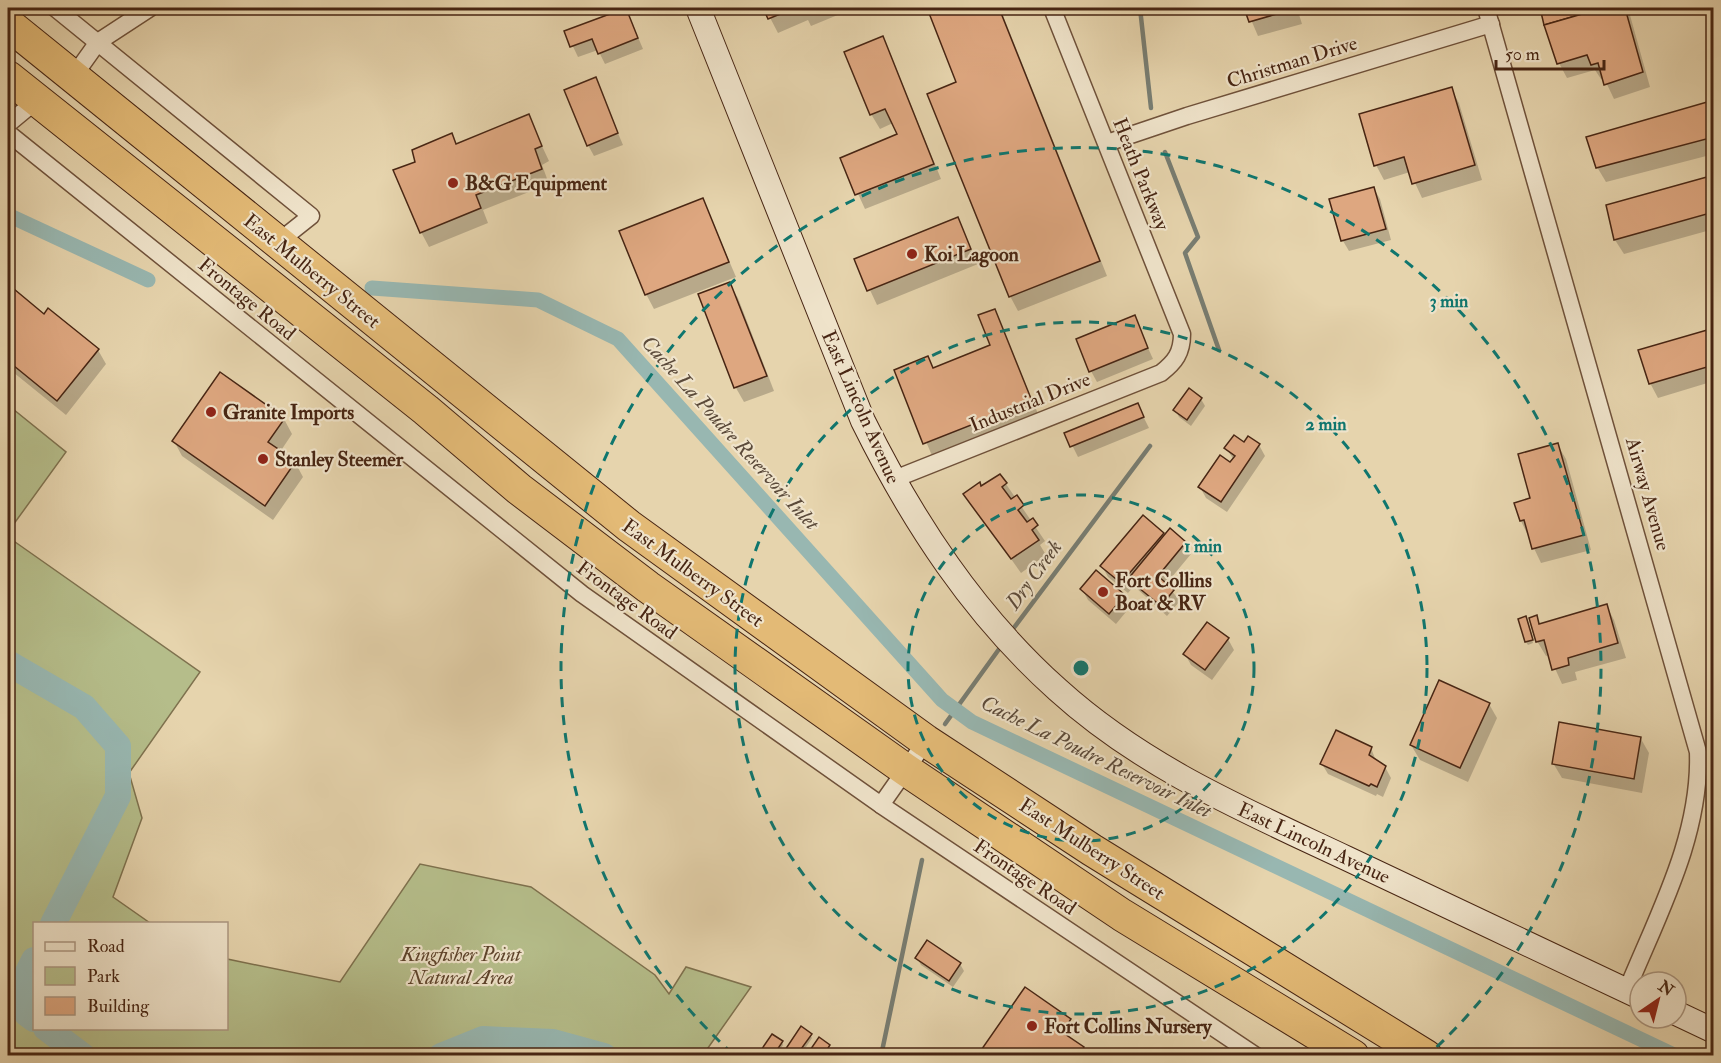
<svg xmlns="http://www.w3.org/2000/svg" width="1721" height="1063" viewBox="0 0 1721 1063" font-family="'IM FELL Double Pica',serif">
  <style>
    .green { fill: #b5bd8a; stroke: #7e714e; stroke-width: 1.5 }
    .shadow { fill: #0003 }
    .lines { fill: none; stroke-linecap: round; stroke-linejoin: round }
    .stream { stroke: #787d72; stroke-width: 4.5 }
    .canal { stroke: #98b7b1; stroke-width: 15 }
    .river { stroke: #98b7b1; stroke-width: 26 }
    .building { fill: #dea780; stroke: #472513; stroke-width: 1.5 }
    .street-casing { stroke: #6f513a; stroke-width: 19 }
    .secondary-casing { stroke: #472513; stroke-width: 26 }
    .highway-casing { stroke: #472513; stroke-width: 34 }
    .street { stroke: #efe3ca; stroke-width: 16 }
    .secondary { stroke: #efe3ca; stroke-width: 24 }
    .highway { stroke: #e3ba76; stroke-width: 32 }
    .ring { fill: none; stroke: #0f766e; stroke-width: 3; stroke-dasharray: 10 8 }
    .poi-dot { fill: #8f2418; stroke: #efe3ca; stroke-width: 2 }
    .labels { text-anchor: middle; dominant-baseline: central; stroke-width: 4.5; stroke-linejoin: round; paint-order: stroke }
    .street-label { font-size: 20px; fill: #472513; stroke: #efe3ca }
    .poi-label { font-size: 20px; font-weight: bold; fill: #472513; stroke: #efe3ca; text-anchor: start }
    .park-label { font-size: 20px; font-style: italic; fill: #5d432b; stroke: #efe3ca }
    .water-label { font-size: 21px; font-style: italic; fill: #5b4a3a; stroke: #efe3ca }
    .centre { fill: #0f766e; stroke: #efe3ca; stroke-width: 3 }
    .ring-label { font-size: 18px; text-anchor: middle; font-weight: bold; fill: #0f766e; stroke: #efe3ca; stroke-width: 4.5; stroke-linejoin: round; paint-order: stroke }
  </style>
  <rect width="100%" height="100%" fill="#e6d4ad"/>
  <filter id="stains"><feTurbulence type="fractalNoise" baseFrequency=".00333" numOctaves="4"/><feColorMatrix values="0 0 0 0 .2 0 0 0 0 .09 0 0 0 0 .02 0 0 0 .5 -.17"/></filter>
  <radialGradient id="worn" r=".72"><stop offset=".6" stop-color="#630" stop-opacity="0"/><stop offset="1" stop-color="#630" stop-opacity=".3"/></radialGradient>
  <g class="green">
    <path d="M8,405L66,452L8,532Z"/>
    <path d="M8,537L200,672L129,773L142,818L113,897L150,923L34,924V1028H226L227,959L340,982L420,864L531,887L655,975L669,994L686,967L751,987L703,1055H8Z"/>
  </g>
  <g class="shadow">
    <path d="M765,8H843L845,12L811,26L808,20L778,33Z"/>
    <path d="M929,8H1000L1107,276L1018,311L1010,296L958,83Z"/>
    <path d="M1246,8H1297L1302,24L1258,36Z"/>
    <path d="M1542,8H1628L1650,87L1614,99L1604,78L1601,79L1595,70L1567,78L1559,63Z"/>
    <path d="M626,9L643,49L605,64L598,50L578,57L566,32Z"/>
    <path d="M882,38L890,53L941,179L865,209L842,159L899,135L893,123L880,129L871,114Z"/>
    <path d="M595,79L623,145L594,156L588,145Z"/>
    <path d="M1451,89L1459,103L1482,180L1422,198L1410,172L1384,180L1376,165Z"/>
    <path d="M1714,102V154L1606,182L1597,167Z"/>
    <path d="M528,116L549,161L542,165L549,184L483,210L488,223L429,247L421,232L417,162Z"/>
    <path d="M1714,176V229L1624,254L1615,240L1608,206Z"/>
    <path d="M1374,189L1380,199L1391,240L1349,251L1343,241L1331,200Z"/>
    <path d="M703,200L736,277L654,309L646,294Z"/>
    <path d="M957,219L978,264L877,305L856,260Z"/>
    <path d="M729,284L738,298L774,391L744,402L736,388L700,295Z"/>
    <path d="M8,286L44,316L98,350L106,364L66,415L8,368Z"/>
    <path d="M994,311L1039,416L933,458L896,371L928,358L934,369L992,346Z"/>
    <path d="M1134,317L1153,359L1097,382L1091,371Z"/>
    <path d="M1714,330V381L1658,398L1650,383Z"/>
    <path d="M1189,390L1201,399L1205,406L1191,426L1179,417L1175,410Z"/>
    <path d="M1137,404L1149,428L1078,457L1066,433Z"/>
    <path d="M284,419L292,434L280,452L295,462L303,477L273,520L182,456L174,441Z"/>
    <path d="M1245,444L1259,445L1265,456L1227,512L1206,498L1200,487L1234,460L1226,448Z"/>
    <path d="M1557,444L1566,459L1591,550L1541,563L1521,521L1516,504L1532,499Z"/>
    <path d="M1006,484L1045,541L1040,545L1046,555L1021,573L965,494Z"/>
    <path d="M1170,530L1185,543L1191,554L1166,584L1180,601L1167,616L1134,586L1128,593L1108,577L1102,566L1163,534L1164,537Z"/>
    <path d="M1082,589L1124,596L1130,607L1116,624L1088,600Z"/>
    <path d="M1606,605L1614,620L1626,658L1575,672L1577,680L1562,684L1549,655L1546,656L1537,641L1536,617L1541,625Z"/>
    <path d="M1520,620L1527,621L1533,643L1528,645L1526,642Z"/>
    <path d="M1228,639L1234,650L1212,680L1191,665L1185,654Z"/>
    <path d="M1489,704L1497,718L1468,782L1420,760L1411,745Z"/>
    <path d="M1641,739L1649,753L1642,793L1562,778L1553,763Z"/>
    <path d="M1371,748L1376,761L1385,767L1391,778L1383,797L1377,794L1376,796L1328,774L1322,764Z"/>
    <path d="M917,958L960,964L964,971L953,987L921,965Z"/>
    <path d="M1070,1020L1071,1023L1063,1034L1083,1048L1085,1051L1082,1056H979Z"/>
    <path d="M810,1035L812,1038L800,1056H783Z"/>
    <path d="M819,1039L831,1049L826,1056H808Z"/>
    <path d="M782,1042L783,1045L776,1056H759Z"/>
  </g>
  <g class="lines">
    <g class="stream">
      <path d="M1140,8L1151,108"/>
      <path d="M1165,152L1198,237L1185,253L1219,350"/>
      <path d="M1010,633L1150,446"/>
      <path d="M945,724L1002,645"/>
      <path d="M881,1056L922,860"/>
    </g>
    <g class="canal">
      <path d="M8,215L148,280"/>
      <path d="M372,288L538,300L618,339L942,700L972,722L1676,1056"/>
    </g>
    <g class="river">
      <path d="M8,663L84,707L118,746V796L53,924"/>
      <path d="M34,960L24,980L26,1013L34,1019"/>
      <path d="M46,1028L83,1056"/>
      <path d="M441,1056L483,1039L553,1042L604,1056"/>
    </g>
  </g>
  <g class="building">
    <path d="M626,8L638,38L598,54L592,39L570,47L564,31Z"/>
    <path d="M763,8H795L768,19Z"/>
    <path d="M927,8H999L1100,261L1009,297L927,94L956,82Z"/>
    <path d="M1244,8H1294V9L1249,22Z"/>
    <path d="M1540,8H1603L1544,25Z"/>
    <path d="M1603,8H1625L1643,72L1604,85L1598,63L1591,65L1587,55L1557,64L1544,25Z"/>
    <path d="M883,36L934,164L855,195L840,158L897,134L885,109L870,115L844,52Z"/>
    <path d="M596,77L618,133L587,146L564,90Z"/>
    <path d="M1452,87L1475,165L1412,184L1404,157L1374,166L1359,114Z"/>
    <path d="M1714,100V137L1596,168L1586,137Z"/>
    <path d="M529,114L542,146L535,149L542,169L476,195L481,208L420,233L393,170L415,162L412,150L452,133L456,144Z"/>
    <path d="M1714,175V212L1614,240L1606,205Z"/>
    <path d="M1374,187L1386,229L1341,241L1329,199Z"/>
    <path d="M703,198L729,262L645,295L619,231Z"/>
    <path d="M958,217L971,249L867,291L854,259Z"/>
    <path d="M730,282L767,376L734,388L698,294Z"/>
    <path d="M8,284L44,314L48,308L99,349L57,401L8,361Z"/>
    <path d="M995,309L1032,401L923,444L894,370L928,356L933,368L990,345L978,315Z"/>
    <path d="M1135,315L1148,348L1089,372L1076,339Z"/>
    <path d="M1714,328V365L1649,384L1638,350Z"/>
    <path d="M220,372L285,418L268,442L296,461L265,506L172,441Z"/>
    <path d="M1189,388L1202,398L1187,420L1173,410Z"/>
    <path d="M1138,403L1144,417L1070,447L1064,433Z"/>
    <path d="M1234,435L1244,442L1248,436L1260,444L1221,502L1198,487L1220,455L1230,462L1235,456L1224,448Z"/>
    <path d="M1558,443L1584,535L1532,549L1524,520L1520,521L1514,503L1530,498L1518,454Z"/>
    <path d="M1000,474L1007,483L1002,487L1011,499L1017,495L1024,505L1018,510L1027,522L1033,518L1038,525L1032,530L1039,540L1011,559L963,494L980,482L981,486Z"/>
    <path d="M1143,515L1164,533L1121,583L1100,566Z"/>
    <path d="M1170,528L1186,542L1158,576L1174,590L1161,606L1128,579Z"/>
    <path d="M1096,570L1125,595L1109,614L1080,589Z"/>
    <path d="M1607,604L1618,643L1568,658L1569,665L1552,670L1544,640L1536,642L1529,618L1537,615L1539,624Z"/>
    <path d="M1526,616L1533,640L1525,642L1518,619Z"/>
    <path d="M1207,622L1229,638L1205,670L1183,654Z"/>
    <path d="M1439,680L1490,703L1460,768L1410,745Z"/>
    <path d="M1559,722L1641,737L1634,779L1552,764Z"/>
    <path d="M1336,730L1372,747L1369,755L1386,766L1377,787L1371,784L1369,786L1320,764Z"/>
    <path d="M927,940L961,963L949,981L915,958Z"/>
    <path d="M1025,987L1071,1019L1062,1032L1084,1047L1079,1056H977Z"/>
    <path d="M801,1026L812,1034L796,1056H781Z"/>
    <path d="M772,1034L783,1041L773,1056H757Z"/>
    <path d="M819,1037L830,1045L823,1056H806Z"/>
  </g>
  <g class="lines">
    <defs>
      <g id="street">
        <path d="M55,8L311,216L277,243"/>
        <path d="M1486,8L1698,752C1701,836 1658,914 1627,990"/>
        <path d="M73,77L98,42L150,8"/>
        <path d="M8,124L37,100"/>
        <path d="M8,133L582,594L881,805L1256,1056"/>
        <path d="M1107,143L1187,116L1491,24"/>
        <path d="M892,480L1161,373C1175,362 1182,353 1182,334L1052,8"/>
        <path d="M881,805L926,741"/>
      </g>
      <g id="secondary">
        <path d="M698,8L863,421C913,522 974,615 1058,690C1143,767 1244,810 1346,858C1444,904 1542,951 1640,997"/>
        <path d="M1676,1013L1714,1031"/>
      </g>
      <g id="highway">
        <path d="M8,24L629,526L926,741L1092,850L1426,1056"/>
        <path d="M8,77L426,410L519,489L648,587L906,770L1122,915L1353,1056"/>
      </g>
    </defs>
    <use href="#street" class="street-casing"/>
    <use href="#secondary" class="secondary-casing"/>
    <use href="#highway" class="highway-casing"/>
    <use href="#street" class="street"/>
    <use href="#secondary" class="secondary"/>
    <use href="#highway" class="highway"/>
  </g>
  <g class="ring">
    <circle cx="1081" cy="668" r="173"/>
    <circle cx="1081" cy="668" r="346"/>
    <path d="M733 1054A520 520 0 1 1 1429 1054"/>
  </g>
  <g class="poi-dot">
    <circle cx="453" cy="183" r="6"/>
    <circle cx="912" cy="254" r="6"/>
    <circle cx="211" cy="412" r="6"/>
    <circle cx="263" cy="459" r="6"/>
    <circle cx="1103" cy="592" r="6"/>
    <circle cx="1032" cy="1026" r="6"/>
  </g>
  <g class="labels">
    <g class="street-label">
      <text transform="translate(1292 62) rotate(-17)">Christman Drive</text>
      <text transform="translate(1141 174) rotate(68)">Heath Parkway</text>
      <text transform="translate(312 271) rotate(39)">East Mulberry Street</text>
      <text transform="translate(247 299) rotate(39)">Frontage Road</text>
      <text transform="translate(1030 402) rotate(-22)">Industrial Drive</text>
      <text transform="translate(861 407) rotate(66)">East Lincoln Avenue</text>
      <text transform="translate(1648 494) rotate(74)">Airway Avenue</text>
      <text transform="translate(693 573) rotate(36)">East Mulberry Street</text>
      <text transform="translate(627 600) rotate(36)">Frontage Road</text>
      <text transform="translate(1314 843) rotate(25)">East Lincoln Avenue</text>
      <text transform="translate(1092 849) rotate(33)">East Mulberry Street</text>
      <text transform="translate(1025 877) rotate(34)">Frontage Road</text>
    </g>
    <g class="poi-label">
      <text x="465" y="183">B&amp;G Equipment</text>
      <text x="924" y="254">Koi Lagoon</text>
      <text x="223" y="412">Granite Imports</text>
      <text x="275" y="459">Stanley Steemer</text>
      <text x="1115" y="580">Fort Collins<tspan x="1115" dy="23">Boat &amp; RV</tspan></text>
      <text x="1044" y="1026">Fort Collins Nursery</text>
    </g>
    <g class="park-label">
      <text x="461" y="954">Kingfisher Point<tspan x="461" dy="23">Natural Area</tspan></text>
    </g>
    <g class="water-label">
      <text transform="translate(730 433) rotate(48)">Cache La Poudre Reservoir Inlet</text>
      <text transform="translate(1034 575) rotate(-54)">Dry Creek</text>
      <text transform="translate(1096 757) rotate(26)">Cache La Poudre Reservoir Inlet</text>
    </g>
  </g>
  <circle cx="1081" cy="668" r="9" class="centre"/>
  <g class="ring-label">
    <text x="1449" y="307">3 min</text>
    <text x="1326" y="430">2 min</text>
    <text x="1203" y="552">1 min</text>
  </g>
  <rect width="1721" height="1063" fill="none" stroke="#e6d4ad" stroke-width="30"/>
  <rect x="9" y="9" width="1703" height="1045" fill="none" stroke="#472513" stroke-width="3"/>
  <rect x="15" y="15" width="1691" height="1033" fill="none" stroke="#472513" stroke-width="1.5"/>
  <rect x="33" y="922" width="195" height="108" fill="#efe3ca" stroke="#ac9781" stroke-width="1.5"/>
  <rect x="45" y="942" width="30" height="9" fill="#efe3ca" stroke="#ac9781" stroke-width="1.5"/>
  <text x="87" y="952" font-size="18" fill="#472513">Road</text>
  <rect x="45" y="967" width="30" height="18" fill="#b5bd8a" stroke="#ac9781" stroke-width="1.5"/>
  <text x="87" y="982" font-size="18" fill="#472513">Park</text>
  <rect x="45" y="997" width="30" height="18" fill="#dea780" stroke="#ac9781" stroke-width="1.5"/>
  <text x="87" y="1012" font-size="18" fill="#472513">Building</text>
  <g transform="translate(1658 1000) rotate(35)"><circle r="28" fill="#efe3ca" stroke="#ac9781" stroke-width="1.5"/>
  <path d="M0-4.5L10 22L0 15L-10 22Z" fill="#8f2418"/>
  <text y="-9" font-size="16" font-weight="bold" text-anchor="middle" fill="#472513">N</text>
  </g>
  <path d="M1496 60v9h108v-9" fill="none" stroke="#472513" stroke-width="3"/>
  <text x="1505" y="60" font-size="18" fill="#472513" stroke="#efe3ca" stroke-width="4.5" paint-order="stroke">50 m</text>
  <rect width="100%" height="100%" filter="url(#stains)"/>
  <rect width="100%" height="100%" fill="url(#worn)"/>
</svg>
